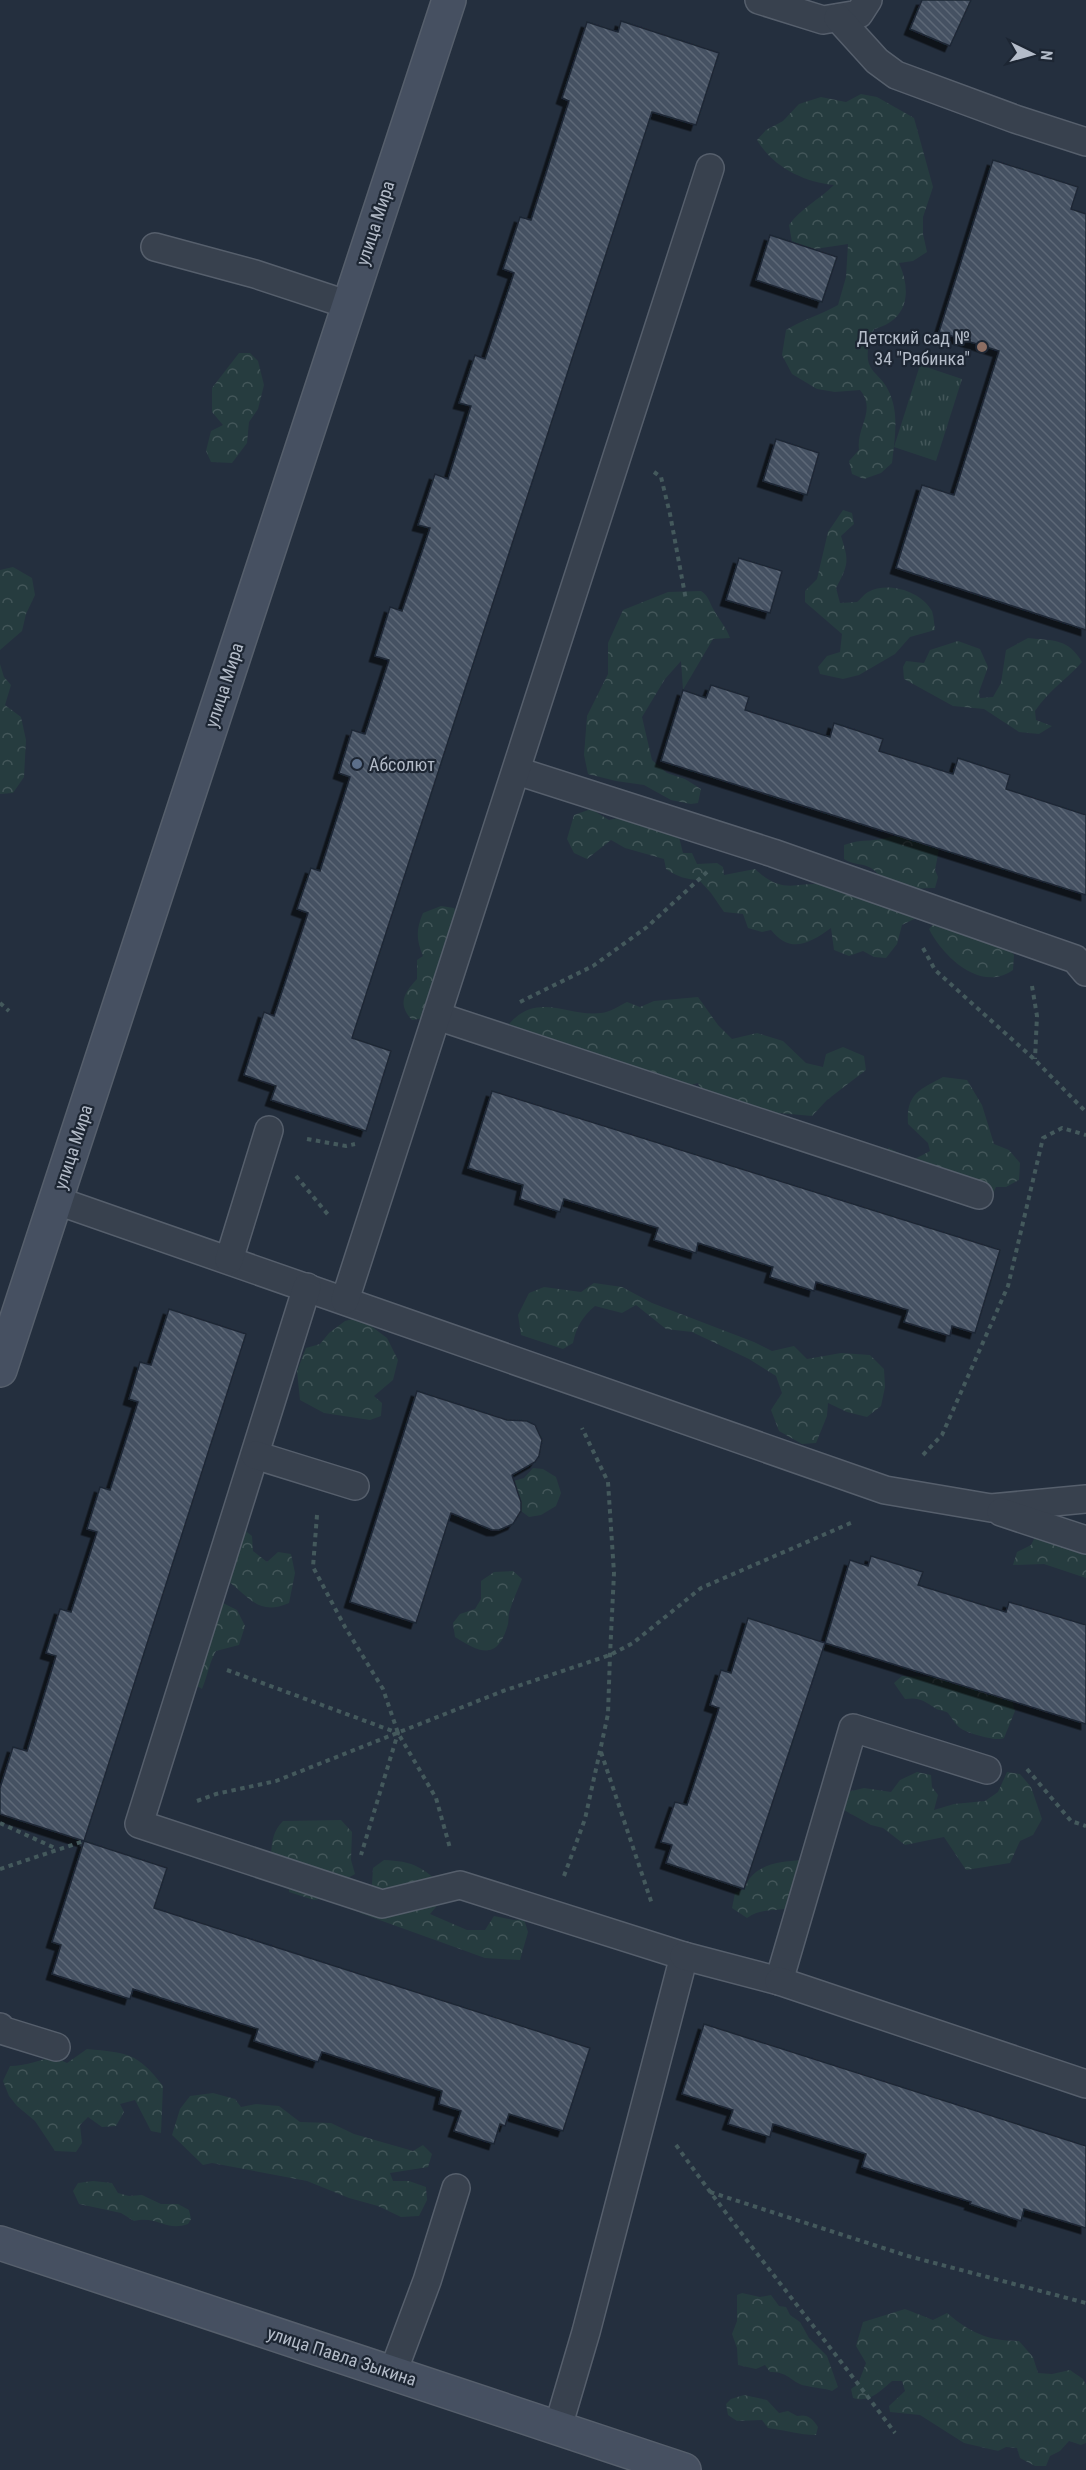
<svg xmlns="http://www.w3.org/2000/svg" width="1086" height="2470" viewBox="0 0 1086 2470" font-family="'Roboto Condensed',sans-serif">
  <style>
    .grass { fill: url(#grass-tufts) }
    .forest { fill: url(#forest-crowns) }
    .building { fill: url(#building-back-hatch); stroke: #1f2835; stroke-width: 1.5; filter: url(#shadow) }
    .lines { fill: none; stroke-linecap: round; stroke-linejoin: round }
    .service-casing { stroke: #565f6c; stroke-width: 30 }
    .secondary-casing { stroke: #565f6c; stroke-width: 36 }
    .path { stroke: #44595c; stroke-width: 4; stroke-dasharray: 4.5 4.5; stroke-linecap: butt }
    .service { stroke: #38414e; stroke-width: 27 }
    .secondary { stroke: #465061; stroke-width: 33 }
    .education-dot { fill: #8d6e63; stroke: #1d2633; stroke-width: 2 }
    .service-dot { fill: #5c6f8a; stroke: #1d2633; stroke-width: 2 }
    .labels { text-anchor: middle; dominant-baseline: central; stroke-width: 4.5; stroke-linejoin: round; paint-order: stroke }
    .street-label { font-size: 18px; fill: #b4bcc9; stroke: #1d2633 }
    .poi-label { font-size: 18px; fill: #b4bcc9; stroke: #1d2633; text-anchor: end }
  </style>
  <defs>
    <pattern id="grass-tufts" width="24" height="20" patternUnits="userSpaceOnUse" patternTransform="scale(1.5)"><rect width="24" height="20" fill="#263c3f"/><path d="M3 7l-1-3M5 7V3M7 7l1-3M15 17l-1-3M17 17v-4M19 17l1-3" fill="none" stroke="#435659"/></pattern>
    <pattern id="forest-crowns" width="20" height="18" patternUnits="userSpaceOnUse" patternTransform="scale(1.5)"><rect width="20" height="18" fill="#263c3f"/><path d="M2 6a3 3 0 1 1 6 0M12 15a3 3 0 1 1 6 0" fill="none" stroke="#435659"/></pattern>
    <pattern id="building-back-hatch" width="6" height="6" patternUnits="userSpaceOnUse" patternTransform="scale(1.5)"><rect width="6" height="6" fill="#455162"/><path d="M-1 5l2 2M0 0l6 6M5-1l2 2" fill="none" stroke="#5d6877"/></pattern>
    <filter id="shadow"><feDropShadow dx="-5.5" dy="5.5" stdDeviation="0" flood-color="#0009"/></filter>
  </defs>
  <rect width="100%" height="100%" fill="#242f3e"/>
  <path class="grass" d="M920,365L962,379L936,461L894,447Z"/>
  <g class="forest">
    <path d="M861,94L877,97L914,118L933,187L923,217V234L927,252L913,261L899,263C912,292 908,320 874,329C855,379 884,365 893,403C898,421 894,445 892,463L881,473L864,479L852,474L849,461L859,450C856,427 877,411 860,390L835,392L817,389L792,374L782,355L786,330C802,320 820,315 838,305L846,277L848,244L815,249L792,242L789,225C800,209 820,199 834,185C804,182 773,167 757,140L766,130L783,121L799,104L821,97L846,102Z"/>
    <path d="M239,353H250L258,361L264,385L258,409L249,422L247,443L232,463L211,462L206,451L211,431L223,425L212,412V388Z"/>
    <path d="M843,510L852,513L854,524L841,536C849,561 849,564 836,588L840,603L857,602C861,599 864,594 868,592C888,581 921,591 932,611C934,617 934,624 935,630L910,637L895,654L859,675L843,679L820,674L818,667L827,656L840,652L842,634L805,602V591L817,579L828,532Z"/>
    <path d="M13,567L32,578L35,595L26,614L22,631L0,650V570Z"/>
    <path d="M701,591C710,597 709,603 715,612C720,621 726,627 730,638L713,639L683,690L681,661L665,679L642,717L652,760L667,773L685,779L701,789L698,803L691,804L671,800L644,785L616,781L588,774L584,755L587,716L608,674V643L623,610L668,592Z"/>
    <path d="M1028,638C1054,641 1068,638 1082,662C1065,681 1049,690 1035,711L1036,720L1052,726L1039,734L1019,732L984,709L953,706L904,679L903,667L906,661L924,663L930,650L958,641L980,649L988,667L979,692L980,698L993,697L1001,683L1006,650Z"/>
    <path d="M0,664L4,677L11,685L5,705L21,717L26,740L24,777L13,793L0,794Z"/>
    <path d="M591,809L609,820L630,815L655,825V831L666,829L678,833L683,853H692L697,864L717,863L723,867L724,875L755,869C785,897 796,880 829,885C855,888 892,903 918,911L916,918L902,925L897,944L886,958L874,957L863,951L849,956L834,950L831,928C809,944 790,954 771,930L762,932L748,928L743,914L724,912L711,893L699,880C687,880 676,876 666,869L664,859L625,848L611,840L587,859L574,853L567,839L574,815Z"/>
    <path d="M895,835L939,849L935,870L938,877L935,888C919,887 903,893 888,885C881,881 878,872 871,868C862,863 853,865 844,859V845C861,838 878,843 895,835Z"/>
    <path d="M441,906L454,908L459,920L424,1018L412,1020C397,1004 404,993 417,979V960L423,956C416,940 416,929 423,913Z"/>
    <path d="M937,920L1004,943L1014,955L1013,970C981,993 943,957 929,929Z"/>
    <path d="M698,997L718,1025L732,1039L757,1033L783,1041L806,1063L823,1067L826,1054L843,1047L864,1056L866,1070L827,1100L812,1116L779,1113L768,1126L706,1105L698,1083L685,1087L513,1035L509,1024C538,991 567,1017 601,1013C610,1012 619,1006 627,1002L640,1007L654,1001Z"/>
    <path d="M943,1077L967,1080L982,1105L994,1144L1009,1150L1020,1163L1019,1180L1006,1187H996L988,1205L959,1197L878,1155L889,1148L913,1160L930,1151L928,1143L908,1124C906,1094 919,1090 943,1077Z"/>
    <path d="M594,1283L622,1287L652,1303L754,1342L772,1351L794,1346L807,1359L841,1353L870,1355L884,1369L885,1387L881,1406L867,1417L847,1412L828,1403L827,1416L816,1443L802,1444L779,1431L771,1410L782,1393L776,1376L749,1359L692,1332L666,1329L636,1305L622,1313L595,1306C583,1316 576,1327 573,1343L563,1349L521,1335L518,1315L529,1293L544,1287L581,1292Z"/>
    <path d="M363,1316L371,1326L387,1338L398,1360L393,1380L374,1396L382,1403L381,1416L370,1420L324,1413L300,1400L297,1371L306,1348L320,1344L329,1333L345,1321Z"/>
    <path d="M533,1468L543,1469L556,1477L561,1493L556,1506L541,1515L529,1517L521,1511L506,1483L524,1478Z"/>
    <path d="M224,1528H242L252,1536L253,1551L267,1562L278,1552L291,1554L295,1573L289,1603C255,1618 248,1592 221,1577L213,1537Z"/>
    <path d="M1036,1535L1071,1544L1073,1551L1086,1552V1578L1044,1564L1013,1565L1017,1552L1031,1545Z"/>
    <path d="M513,1571L522,1579C518,1589 513,1600 510,1610C508,1615 509,1620 508,1624C498,1661 480,1653 455,1637L453,1623L460,1614L475,1609L481,1599V1581L494,1572Z"/>
    <path d="M223,1603L237,1610L245,1626L239,1645L216,1651C209,1663 208,1675 202,1689L194,1684L217,1611Z"/>
    <path d="M902,1676L934,1677L1012,1701L1015,1711L1004,1738C996,1742 967,1733 960,1728C955,1724 952,1718 948,1713C944,1710 939,1711 935,1708C924,1701 919,1697 905,1699L894,1683Z"/>
    <path d="M917,1772L931,1775L932,1787L938,1795L934,1810L954,1804L985,1801L998,1792L1007,1772L1020,1774L1031,1787L1042,1819L1033,1835L1020,1841L1010,1863L966,1870L944,1837L905,1845L883,1828L871,1825L844,1810L847,1792L864,1788L891,1792L900,1780Z"/>
    <path d="M341,1820L352,1832L351,1860L355,1874L341,1882L329,1897L314,1900L289,1892L288,1873L271,1855C272,1841 273,1831 283,1821Z"/>
    <path d="M384,1860C412,1861 425,1867 444,1889L441,1901L430,1914L467,1930H485L494,1916L514,1920L524,1919L528,1932L520,1960L485,1958L360,1913L371,1900L373,1868Z"/>
    <path d="M801,1860L794,1907C777,1912 763,1907 747,1918L732,1908L735,1893L744,1889C753,1864 778,1862 801,1860Z"/>
    <path d="M87,2049C127,2053 137,2052 163,2086L161,2133L151,2131L135,2100L120,2104L124,2112L116,2126L102,2127L88,2117L80,2125L82,2143L76,2152L55,2151L35,2121L17,2106L9,2096L3,2081L10,2066C26,2066 38,2060 54,2057L67,2063Z"/>
    <path d="M213,2093L235,2099L241,2107L256,2104L279,2106L300,2122L331,2123L354,2134L413,2151L423,2145L432,2154L428,2167L390,2173L393,2181H409L426,2187L427,2200L419,2216L401,2217L378,2206L349,2198L307,2181L212,2163L203,2165L172,2135L180,2109L190,2096Z"/>
    <path d="M93,2181L112,2183L118,2193L129,2196L142,2195L161,2204H178L189,2210L191,2219L188,2224C166,2232 157,2215 134,2221L121,2213L79,2204L73,2191L78,2183Z"/>
    <path d="M742,2293L760,2297L771,2295L779,2306L786,2307L790,2315L800,2322L809,2338L827,2356L838,2387L832,2391C824,2388 816,2388 807,2386C792,2384 789,2371 770,2372L765,2365L756,2369L738,2365L737,2348L732,2334L737,2321V2295Z"/>
    <path d="M905,2309L933,2320L947,2313C971,2333 988,2341 1019,2341L1033,2357L1038,2373L1052,2374L1070,2370L1083,2379L1086,2385V2443L1081,2445L1069,2441L1060,2451L1050,2456L1046,2466H1035L1020,2458L1017,2448L1006,2447L998,2451L964,2443L920,2415L890,2412L889,2406L905,2391L902,2381H892C879,2392 870,2403 853,2398L851,2389L858,2384L866,2363L856,2346L863,2322Z"/>
    <path d="M744,2395L767,2400L779,2413L788,2411L797,2416C808,2414 812,2418 818,2427L816,2435C799,2435 785,2430 768,2428L762,2420L737,2421L728,2415L726,2404L731,2399Z"/>
  </g>
  <g class="building">
    <path d="M922,0H971L950,46L910,29Z"/>
    <path d="M621,21L719,53L696,125L652,112L352,1038L391,1051L366,1131L271,1100L276,1086L244,1075L264,1012L274,1016L308,913L297,909L311,868L320,871L350,777L339,773L352,730L365,734L389,660L375,656L390,607L402,611L430,528L418,525L435,474L448,479L471,406L459,403L475,355L485,359L514,273L503,269L520,217L531,220L569,101L562,98L587,22L618,32Z"/>
    <path d="M993,160L1078,187L1071,209L1086,214V630L896,568L922,485L954,495L999,351L939,332Z"/>
    <path d="M770,235L837,257L822,302L756,280Z"/>
    <path d="M776,439L819,453L807,495L763,481Z"/>
    <path d="M739,558L782,571L770,613L726,600Z"/>
    <path d="M711,685L749,697L745,710L830,737L834,723L883,739L879,751L953,774L958,758L1010,775L1006,789L1086,815V895L661,761L683,690L706,698Z"/>
    <path d="M492,1091L1000,1250L975,1333L952,1326L950,1336L904,1322L908,1310L816,1282L814,1291L770,1277L773,1267L698,1243L696,1253L654,1240L658,1228L564,1199L560,1212L520,1199L523,1185L468,1168Z"/>
    <path d="M169,1309L246,1334L84,1841L0,1814V1788L13,1747L27,1751L56,1656L46,1653L60,1609L71,1612L97,1532L87,1529L100,1487L110,1490L138,1402L129,1399L140,1362L151,1365Z"/>
    <path d="M417,1391L507,1420L527,1421L535,1425L542,1440L539,1456L535,1462L512,1475L521,1502V1511L513,1524L499,1530H492L451,1513L416,1623L350,1602Z"/>
    <path d="M871,1556L923,1572L918,1585L1006,1612L1009,1602L1086,1625V1724L825,1643L850,1560L868,1566Z"/>
    <path d="M748,1618L825,1643L744,1889L666,1863L672,1845L661,1842L675,1802L687,1805L719,1708L710,1705L721,1670L731,1673Z"/>
    <path d="M84,1841L167,1868L154,1908L590,2048L563,2131L509,2114L505,2126L500,2124L494,2144L454,2131L461,2111L439,2104L442,2091L322,2052L318,2062L254,2041L258,2029L133,1989L130,1999L52,1974L61,1945L52,1942Z"/>
    <path d="M704,2024L1086,2146V2228L1024,2209L1021,2221L970,2204L971,2202L862,2167L866,2154L773,2124L770,2137L728,2124L733,2110L682,2094Z"/>
  </g>
  <g class="lines">
    <defs>
      <g id="service">
        <path d="M759,0L823,20L859,14L868,0"/>
        <path d="M838,18L877,61L896,75L1015,119L1086,142"/>
        <path d="M155,247L255,274L349,305"/>
        <path d="M517,771L773,853L1075,959L1086,972"/>
        <path d="M437,1016L979,1195"/>
        <path d="M55,1200L885,1490L991,1508L1086,1499"/>
        <path d="M229,1260L269,1130"/>
        <path d="M307,1287L139,1824L382,1904L460,1885L684,1956L586,2332L558,2427"/>
        <path d="M345,1300L710,168"/>
        <path d="M255,1455L355,1486"/>
        <path d="M1001,1512L1086,1540"/>
        <path d="M684,1956L779,1981L853,1728L987,1770"/>
        <path d="M779,1981L1086,2084"/>
        <path d="M0,2027L1,2030L56,2047"/>
        <path d="M393,2372L427,2281L456,2188"/>
      </g>
      <g id="secondary">
        <path d="M0,1370L449,0"/>
        <path d="M0,2243L684,2470"/>
      </g>
    </defs>
    <use href="#service" class="service-casing"/>
    <use href="#secondary" class="secondary-casing"/>
    <g class="path">
      <path d="M654,472L661,477L670,514L686,600"/>
      <path d="M923,948L935,970L1035,1060L1086,1112"/>
      <path d="M1032,986L1037,1016L1035,1059"/>
      <path d="M520,1002L593,966L647,927L707,872"/>
      <path d="M0,1003L9,1011"/>
      <path d="M307,1139L346,1146L355,1144"/>
      <path d="M296,1176L330,1217"/>
      <path d="M923,1455L942,1435L1008,1286L1043,1138L1062,1128L1086,1135"/>
      <path d="M317,1515L313,1567L345,1627L383,1689L398,1733L436,1798L450,1848"/>
      <path d="M227,1670L398,1733L361,1855"/>
      <path d="M601,1752L652,1904"/>
      <path d="M1027,1769L1071,1821L1086,1826"/>
      <path d="M197,1801L216,1794L276,1781L503,1691L610,1655L633,1643L701,1588L853,1522"/>
      <path d="M0,1823L57,1849"/>
      <path d="M0,1869L84,1841"/>
      <path d="M564,1876L585,1819L600,1751L608,1714L610,1655L614,1573L608,1482L582,1428"/>
      <path d="M676,2145C746,2243 823,2336 895,2433"/>
      <path d="M710,2192L908,2256L1086,2303"/>
    </g>
    <use href="#service" class="service"/>
    <use href="#secondary" class="secondary"/>
  </g>
  <circle class="education-dot" cx="982" cy="347" r="6"/>
  <circle class="service-dot" cx="357" cy="764" r="6"/>
  <g class="labels">
    <g class="street-label">
      <text transform="translate(375 223) rotate(-72)">улица Мира</text>
      <text transform="translate(224 685) rotate(-72)">улица Мира</text>
      <text transform="translate(73 1147) rotate(-72)">улица Мира</text>
      <text transform="translate(342 2356) rotate(18)">улица Павла Зыкина</text>
    </g>
    <g class="poi-label">
      <text x="970" y="337">Детский сад №<tspan x="970" dy="21">34 "Рябинка"</tspan></text>
      <text x="369" y="764" text-anchor="start">Абсолют</text>
    </g>
  </g>
  <g transform="translate(1032 54) rotate(95)" stroke="#1d2633" stroke-width="4.5" paint-order="stroke">
  <path d="M0-4.5L10 22L0 15L-10 22Z" fill="#b4bcc9"/>
  <text y="-9" font-size="16" font-weight="bold" text-anchor="middle" fill="#b4bcc9">N</text>
  </g>
</svg>
